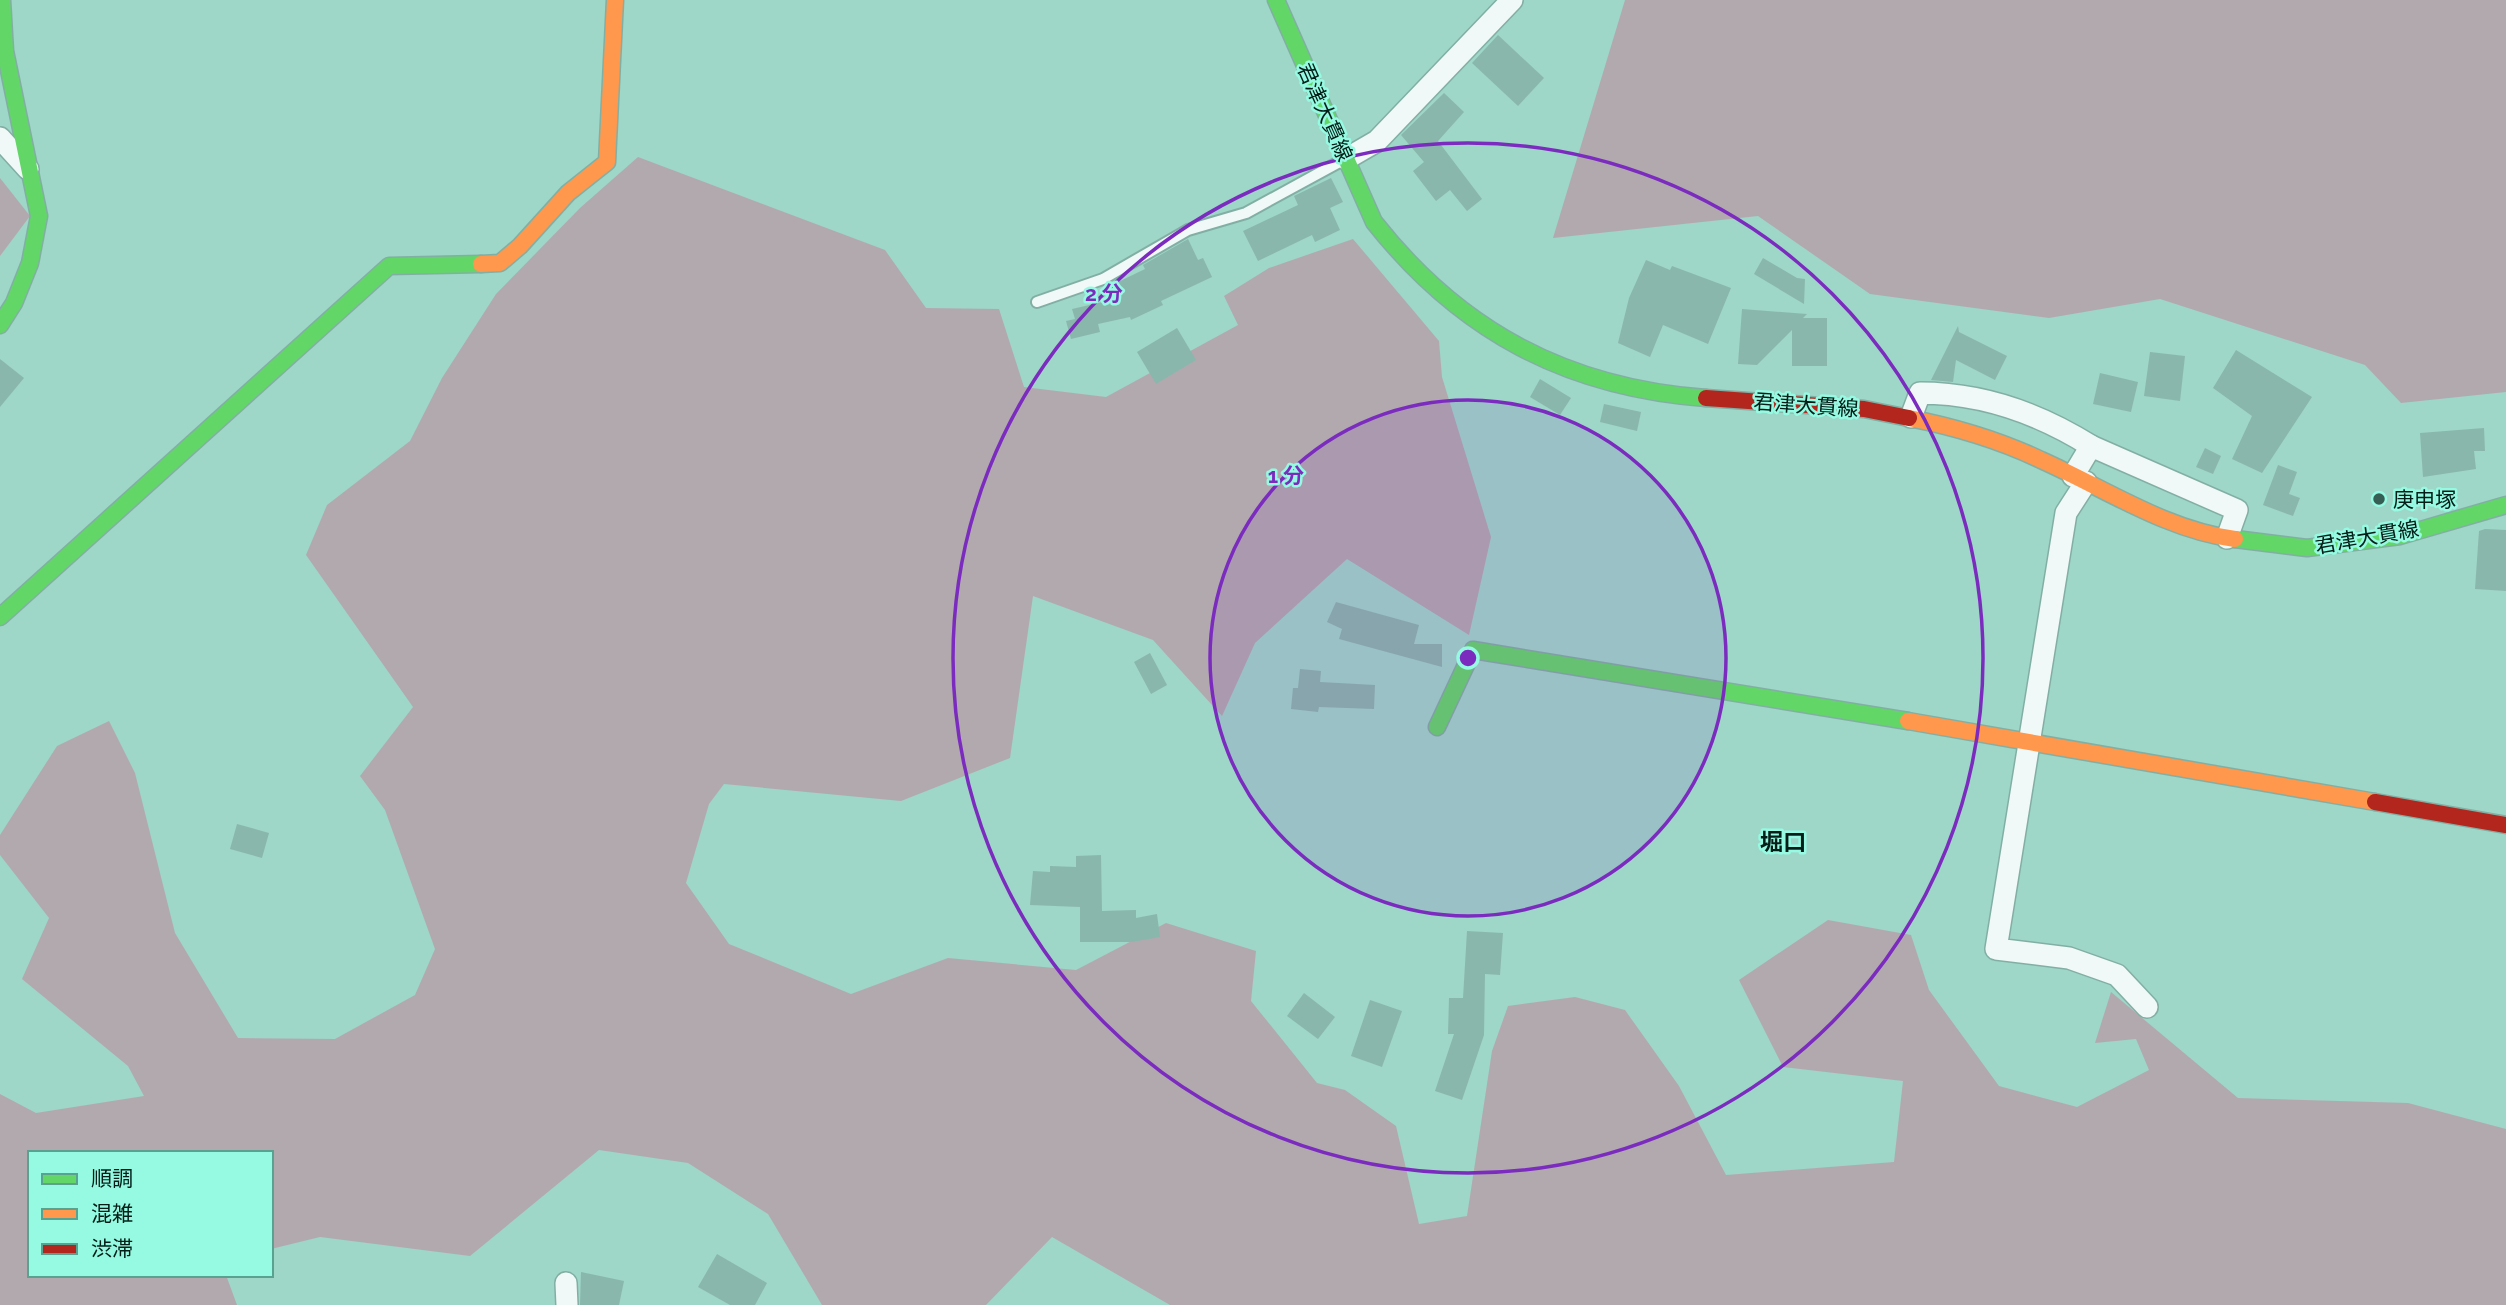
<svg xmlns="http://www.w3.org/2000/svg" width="2506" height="1305" viewBox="0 0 2506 1305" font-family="Raleway,'Noto Sans JP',sans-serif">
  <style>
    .forest { fill: #b2a9af }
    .building { fill: #8ab7ac }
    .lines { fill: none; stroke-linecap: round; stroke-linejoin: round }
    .lane-casing { stroke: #82afa4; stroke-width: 14 }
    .street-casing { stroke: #82afa4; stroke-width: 24 }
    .fast-casing { stroke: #82afa4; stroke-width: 19 }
    .slow-casing { stroke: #82afa4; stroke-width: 19 }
    .jam-casing { stroke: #82afa4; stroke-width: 19 }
    .lane { stroke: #f0f9f7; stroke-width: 10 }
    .street { stroke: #f0f9f7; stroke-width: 21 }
    .fast { stroke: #63d668; stroke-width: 16 }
    .slow { stroke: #ff974d; stroke-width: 16 }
    .jam { stroke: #b3261e; stroke-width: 16 }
    .ring { fill: none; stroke: #7b2cbf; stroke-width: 3.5 }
    .poi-dot { fill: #375e55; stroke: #95fae1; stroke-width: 2.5 }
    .labels { text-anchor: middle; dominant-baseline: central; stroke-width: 5; stroke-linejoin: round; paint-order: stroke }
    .street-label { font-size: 21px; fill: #001d17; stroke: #95fae1 }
    .poi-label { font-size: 21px; fill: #001d17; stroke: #95fae1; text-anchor: start }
    .neighbourhood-label { font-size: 23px; font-weight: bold; fill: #001d17; stroke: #95fae1 }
    .centre { fill: #7b2cbf; stroke: #95fae1; stroke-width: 3.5 }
    .ring-label { font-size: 21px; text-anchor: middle; font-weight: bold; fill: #7b2cbf; stroke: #95fae1; stroke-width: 5; stroke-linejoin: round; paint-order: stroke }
  </style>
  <rect width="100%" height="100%" fill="#9ed6c8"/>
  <g class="forest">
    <path d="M1625,0H2506V392L2401,403L2365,365L2160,299L2049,318L1870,294L1758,216L1553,238Z"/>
    <path d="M638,157L885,250L926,308L999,309L1024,387L1106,397L1238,325L1224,296L1269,268L1353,239L1439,341L1442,377L1491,537L1469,635L1347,559L1255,643L1222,716L1153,640L1033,596L1010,758L901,801L724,784L709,804L686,883L729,944L851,994L948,958L1076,970L1166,923L1256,951L1251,1001L1317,1083L1345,1090L1396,1126L1419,1224L1467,1216L1492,1051L1508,1006L1575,997L1625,1010L1679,1086L1726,1175L1894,1162L1903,1081L1783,1067L1739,980L1828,920L1911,935L1929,990L1999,1086L2077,1107L2149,1070L2136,1039L2095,1043L2111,992L2238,1098L2408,1103L2506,1129V1305H1170L1052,1237L986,1305H822L768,1214L688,1163L599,1150L470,1256L320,1237L271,1249V1153H30V1275H226L237,1305H0V1094L36,1113L144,1096L128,1066L22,979L49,918L0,855V835L57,746L109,721L135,773L175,933L238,1038L335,1039L415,995L435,949L385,810L360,776L413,707L306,555L327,505L410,441L442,378L496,294L580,208Z"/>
    <path d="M0,178L30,216L0,256Z"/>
  </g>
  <g class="building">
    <path d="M1498,35L1544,78L1518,106L1472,63Z"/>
    <path d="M1444,93L1464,112L1438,141L1482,199L1467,211L1450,190L1436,201L1413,171L1424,162L1401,135Z"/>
    <path d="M1331,178L1343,202L1330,208L1340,230L1315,242L1312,235L1258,261L1243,231L1298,205L1294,196Z"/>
    <path d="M1188,239L1198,260L1203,258L1212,277L1161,301L1163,305L1131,320L1130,317L1098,324L1100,332L1071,339L1066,321L1075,319L1072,309L1120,298L1114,284L1145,269L1143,265Z"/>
    <path d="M1763,258L1797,278L1805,279L1804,304L1754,274Z"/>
    <path d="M1646,260L1670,270L1672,266L1731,288L1708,344L1663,325L1650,357L1618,343L1629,298Z"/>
    <path d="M1742,309L1807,314L1803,318H1827V366H1792V330L1757,365L1738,364Z"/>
    <path d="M1958,326L1959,332L2007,356L1995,380L1956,360L1953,382L1931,380Z"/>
    <path d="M1177,328L1196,360L1156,384L1137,352Z"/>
    <path d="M2236,350L2312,397L2262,473L2232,459L2252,416L2213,388Z"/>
    <path d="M2150,352L2185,356L2180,401L2144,396Z"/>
    <path d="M0,359L24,378L0,407Z"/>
    <path d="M2100,373L2138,382L2131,412L2093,404Z"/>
    <path d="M1540,379L1571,398L1560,415L1530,397Z"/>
    <path d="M1604,404L1641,412L1637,431L1600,422Z"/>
    <path d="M2484,428L2485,451H2474L2476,469L2423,477L2420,433Z"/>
    <path d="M2205,448L2221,456L2213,474L2196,467Z"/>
    <path d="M2278,465L2297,472L2289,494L2300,498L2293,516L2263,505Z"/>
    <path d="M2485,529L2506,530V591L2475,589L2479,531Z"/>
    <path d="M1336,602L1419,625L1414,644H1442V667L1339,639L1342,629L1327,622Z"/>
    <path d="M1150,653L1167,685L1151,694L1134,662Z"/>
    <path d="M1300,669L1321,671L1320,682L1375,685L1374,709L1319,707L1318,712L1291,709L1293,688H1298Z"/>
    <path d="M237,824L269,833L262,858L230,849Z"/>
    <path d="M1101,855L1102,911L1136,910V918L1157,914L1160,937L1132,942H1080V907L1030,905L1033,871L1050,872V866L1076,867V856Z"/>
    <path d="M1467,931L1503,933L1500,975L1485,974L1484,1035L1462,1100L1435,1091L1454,1034H1448L1449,998H1463Z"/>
    <path d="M1304,993L1335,1017L1318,1039L1287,1016Z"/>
    <path d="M1370,1000L1402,1011L1382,1067L1351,1056Z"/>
    <path d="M717,1254L767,1283L755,1305H730L698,1287Z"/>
    <path d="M581,1272L624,1281L619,1305H580Z"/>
  </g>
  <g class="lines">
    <defs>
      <path id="lane" d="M1037,302L1103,279L1188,230L1246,213L1343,160"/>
      <g id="street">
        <path d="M0,138L28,169"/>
        <path d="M1346,159L1377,141L1512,0"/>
        <path d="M1911,417L1920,393C1981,393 2040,414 2091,446"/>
        <path d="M2073,476L2091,446L2237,510L2227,538"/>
        <path d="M2086,482L2066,513L1996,949L2069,958L2117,975L2147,1007"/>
        <path d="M566,1283L567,1305"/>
      </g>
      <g id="fast">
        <path d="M1276,0L1374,222C1460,331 1567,388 1706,398"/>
        <path d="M0,325L14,303L30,263L39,216L5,51L2,0"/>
        <path d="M2235,539L2307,548L2400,536L2506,505"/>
        <path d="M0,617L389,266L481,264"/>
        <path d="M1437,727L1473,650L1908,721"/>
      </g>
      <g id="slow">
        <path d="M481,264L500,263L520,246L568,193L607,162L615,0"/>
        <path d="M1909,418C1955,427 1999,440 2041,460C2104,488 2166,530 2235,539"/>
        <path d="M1908,721L2375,802"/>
      </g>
      <g id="jam">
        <path d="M1706,398L1864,409L1909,418"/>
        <path d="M2375,802L2506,825"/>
      </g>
    </defs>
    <use href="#lane" class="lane-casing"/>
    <use href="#street" class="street-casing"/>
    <use href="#fast" class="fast-casing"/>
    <use href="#slow" class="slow-casing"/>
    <use href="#jam" class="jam-casing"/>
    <use href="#lane" class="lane"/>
    <use href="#street" class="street"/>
    <use href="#fast" class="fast"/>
    <use href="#slow" class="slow"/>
    <use href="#jam" class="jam"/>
  </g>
  <circle cx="1468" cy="658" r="258" fill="#7b2cbf" fill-opacity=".12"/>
  <g class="ring">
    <circle cx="1468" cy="658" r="258"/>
    <circle cx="1468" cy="658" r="515"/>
  </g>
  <circle class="poi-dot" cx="2379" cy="499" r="7"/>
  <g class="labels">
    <g class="street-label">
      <text transform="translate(1325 112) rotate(66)">君津大貫線</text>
      <text transform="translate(1806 405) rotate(4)">君津大貫線</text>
      <text transform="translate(2367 537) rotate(-10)">君津大貫線</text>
    </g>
    <g class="poi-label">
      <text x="2393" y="499">庚申塚</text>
    </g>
    <g class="neighbourhood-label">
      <text x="1783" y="841">堀口</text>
    </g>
  </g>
  <circle cx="1468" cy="658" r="10" class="centre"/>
  <g class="ring-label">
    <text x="1104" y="301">2 分</text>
    <text x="1286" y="483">1 分</text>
  </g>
  <rect x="28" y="1151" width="245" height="126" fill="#95fae1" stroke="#59a290" stroke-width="2"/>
  <rect x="42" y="1174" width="35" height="10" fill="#63d668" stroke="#59a290" stroke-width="2"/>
  <text x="91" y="1186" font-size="21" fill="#001d17">順調</text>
  <rect x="42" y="1209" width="35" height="10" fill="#ff974d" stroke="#59a290" stroke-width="2"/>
  <text x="91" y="1221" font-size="21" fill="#001d17">混雑</text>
  <rect x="42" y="1244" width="35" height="10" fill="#b3261e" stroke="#59a290" stroke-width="2"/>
  <text x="91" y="1256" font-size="21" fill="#001d17">渋滞</text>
</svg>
